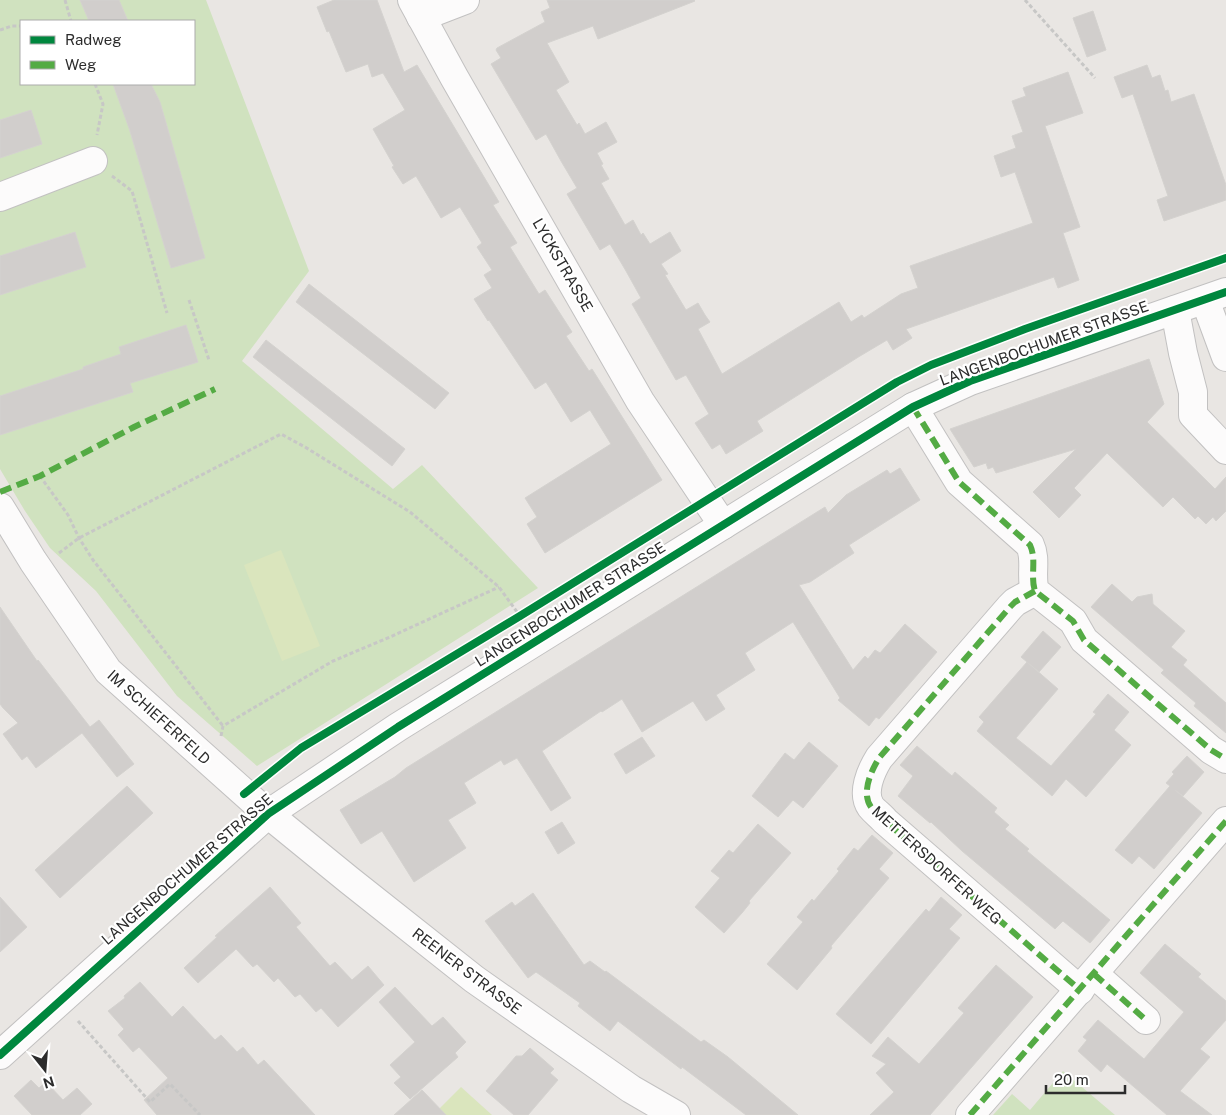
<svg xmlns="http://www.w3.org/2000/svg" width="1226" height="1115" viewBox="0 0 1226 1115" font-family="'Public Sans',sans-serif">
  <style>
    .green { fill: #d0e2bf; fill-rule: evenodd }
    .pitch { fill: #dae5bd }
    .building { fill: #d1cecc; stroke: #d4d2cf }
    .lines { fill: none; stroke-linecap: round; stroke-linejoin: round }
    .minor-casing { stroke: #c2c1c1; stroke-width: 30 }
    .path { stroke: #c7c7c6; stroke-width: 3; stroke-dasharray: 4 2.5; stroke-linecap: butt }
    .minor { stroke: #fcfbfb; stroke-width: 28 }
    .quiet { stroke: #54ab44; stroke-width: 6; stroke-dasharray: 12 6; stroke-linecap: butt }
    .cycleway-casing { stroke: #fff; stroke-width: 11 }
    .cycleway { stroke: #00873e; stroke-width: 8 }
    .labels { text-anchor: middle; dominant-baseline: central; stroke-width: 4.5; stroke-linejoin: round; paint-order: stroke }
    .street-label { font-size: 15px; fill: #2c2c2c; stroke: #fff }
  </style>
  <rect width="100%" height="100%" fill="#e9e6e3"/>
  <g class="green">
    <path d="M0,0H206L309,271L242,361L393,489L422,465L538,588L257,766L177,696L96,591L50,548L25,511L0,469ZM21,21H194V84H21Z"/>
    <path d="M1063,1071L1115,1115H993L1012,1094L1030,1110Z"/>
  </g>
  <g class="pitch">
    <path d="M281,550L320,646L282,661L244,565Z"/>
    <path d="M461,1087L492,1115H433Z"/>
  </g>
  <g class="building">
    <path d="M80,0H119L128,21H89Z"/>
    <path d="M334,0H377L404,72L417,65L499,202L493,205L517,243L510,247L539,294L545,290L572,332L566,336L589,371L592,369L662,480L545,553L527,524L537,517L525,498L611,444L590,410L571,422L546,382L535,389L489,320L488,321L474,299L492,288L484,275L492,270L477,247L482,243L460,207L441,218L416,176L403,184L392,167L394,166L373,129L405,110L383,73L372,77L368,64L346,72L329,31L327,32L317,7Z"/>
    <path d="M547,0H694L695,1L598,39L593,26L547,43L569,82L556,90L577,125L579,123L585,134L606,122L617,142L597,153L603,164L601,165L609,179L601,183L625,225L633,220L641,235L643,233L650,244L670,232L681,251L661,264L668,274L665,275L686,310L698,303L705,315L710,322L698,329L722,374L839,302L851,322L862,315L864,318L901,294L918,288L910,266L1033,223L1015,172L1001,177L994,156L1016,148L1012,136L1023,132L1012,101L1026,96L1023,88L1068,72L1083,113L1045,126L1080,227L1063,233L1079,280L1058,288L1054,277L906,329L912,338L893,350L887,340L860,356L757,421L763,431L726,454L720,444L712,449L695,423L709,414L686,375L676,380L632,304L641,298L626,271L610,244L600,250L567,194L577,188L561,161L546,134L536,140L491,64L501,58L496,50L497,48L545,22L541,12L550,8Z"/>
    <path d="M1093,11L1106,50L1087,57L1073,18Z"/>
    <path d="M1147,65L1152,78L1160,75L1165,91L1168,90L1171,102L1194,94L1226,185V200L1164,221L1157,200L1168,196L1133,94L1122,98L1114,77Z"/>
    <path d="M113,84H151L160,102L205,258L171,268L129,128Z"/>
    <path d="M31,110L42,144L0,158V120Z"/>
    <path d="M75,232L86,267L0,295V256Z"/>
    <path d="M309,284L449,393L435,409L296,302Z"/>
    <path d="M186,325L198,362L131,383H130L133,392L0,435V396L83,369V367L121,354L119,347Z"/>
    <path d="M266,340L405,449L392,466L253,357Z"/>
    <path d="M1149,359L1164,404L1147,422L1215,489L1226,477V511L1216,521L1213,517L1206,524L1198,516L1195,519L1173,497L1163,507L1107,453L1074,488L1081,495L1059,518L1033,492L1076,449L996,473L993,467L988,469L986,463L974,467L950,429Z"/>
    <path d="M900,468L920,500L849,545L854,553L810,582L799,585L853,670L865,656L868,659L875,650L880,653L905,624L937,652L879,719L876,717L869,726L838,700L840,698L793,622L745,653L755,670L716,695L725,709L706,721L693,701L642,732L622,699L602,712L601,711L542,751L571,798L551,811L517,758L504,765L501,760L464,783L476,803L448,820L466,848L414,882L382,831L361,844L340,810L395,777L406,768L825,507L828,513L846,495L887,470L890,474Z"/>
    <path d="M1112,584L1132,602L1137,597L1152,594L1153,604L1185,631L1171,647L1187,660L1183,665L1226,703V733L1194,706L1196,703L1161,673L1164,670L1091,607Z"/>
    <path d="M0,607L37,661L38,660L90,727L99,720L134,764L117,777L82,733L36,768L27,756L22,760L3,734L18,723L3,708L0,704Z"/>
    <path d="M1043,631L1061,647L1039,672L1027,662L1058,689L1016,738L1051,766L1096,714L1093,712L1108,694L1129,712L1114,730L1131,745L1086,797L1066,779L1052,796L977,731L984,722L979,717L1027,662L1021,657Z"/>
    <path d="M642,737L655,756L626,774L614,754Z"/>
    <path d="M809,742L838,766L803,808L793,800L778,817L752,796L785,753L794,760Z"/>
    <path d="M917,746L952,776L955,772L997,808L994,812L1009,825L1005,829L1029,849L1027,851L1046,867L1110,920L1090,943L1063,921L1055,929L962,851L931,822L930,823L898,796L913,776L900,765Z"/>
    <path d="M1187,756L1204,772L1183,796L1175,790L1202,813L1154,869L1139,856L1132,864L1115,850L1170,786L1166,783L1174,774L1172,772Z"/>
    <path d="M127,786L153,813L60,898L35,870Z"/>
    <path d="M562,822L575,843L558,854L545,832Z"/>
    <path d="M758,824L791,853L749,901L750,903L742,913L724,933L695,907L720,878L711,871L729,850L733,853Z"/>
    <path d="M872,835L893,853L879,869L889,878L831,946L832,948L797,990L767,964L803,922L797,917L812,899L814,901L839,871L837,869L854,848L858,851Z"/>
    <path d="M270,887L301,923L296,927L330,966L335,962L352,980L368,966L384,985L338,1027L321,1008L316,1012L300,994L295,997L278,978L274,982L257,964L253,967L236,949L198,983L184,968L217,937L215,936Z"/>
    <path d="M533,893L584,965L590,961L605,972L606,971L701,1042L704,1040L728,1057L798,1115H746L682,1067L681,1069L618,1021L610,1031L578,1006L580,1003L536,972L528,978L485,921L512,902L515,906Z"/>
    <path d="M0,897L27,927L0,952Z"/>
    <path d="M941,897L962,915L949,929L960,938L871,1044L836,1014L926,909L929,912Z"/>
    <path d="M1165,944L1201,974L1198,977L1226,1001V1020L1200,1049L1210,1057L1180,1091L1212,1115H1167L1107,1064L1101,1072L1078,1051L1087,1040L1083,1037L1098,1020L1144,1059L1184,1012L1140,973Z"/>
    <path d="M996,965L1033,997L930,1115H870L894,1092L876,1073L886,1064L872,1056L888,1037L919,1064L964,1013L958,1008Z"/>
    <path d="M140,982L172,1017L183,1006L215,1040L221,1035L237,1052L243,1047L258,1065L264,1060L315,1115H157L144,1100L168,1078L139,1047L133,1052L118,1035L124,1029L108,1011L125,998L124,996Z"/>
    <path d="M395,987L432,1026L443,1017L466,1042L455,1053L458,1057L410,1099L394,1083L401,1077L390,1065L415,1042L379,1002Z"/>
    <path d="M530,1048L554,1069L550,1073L558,1080L528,1115H514L486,1091L516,1056H522Z"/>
    <path d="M31,1080L39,1088L46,1082L63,1100L77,1088L92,1104L80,1115H32L14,1096Z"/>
    <path d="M422,1090L446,1115H394Z"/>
  </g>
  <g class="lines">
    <defs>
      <g id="minor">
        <path d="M412,0L454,77L640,401L723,525"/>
        <path d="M421,17L465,0"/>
        <path d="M0,197L93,161"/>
        <path d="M1205,300L1226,357"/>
        <path d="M1175,310L1183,353L1193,392V415L1226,450"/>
        <path d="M913,407L959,482L1030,545C1037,560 1030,576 1035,591L1073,621L1084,640L1211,750L1226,759"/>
        <path d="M0,507L33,561L108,671L268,814L349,880L474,979L631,1089L676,1115"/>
        <path d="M1035,591L1015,602L1010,607L879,758C871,771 861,793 871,807C875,812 881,816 885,821L1080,990"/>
        <path d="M1094,974L1146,1020"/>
        <path d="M0,1055L268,814L398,727L913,407L970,381L1226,292"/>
        <path d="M970,1115L1226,821"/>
      </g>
    </defs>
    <use href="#minor" class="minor-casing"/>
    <g class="path">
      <path d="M65,0L71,21"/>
      <path d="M1025,0L1095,78"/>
      <path d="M0,30L12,26H21"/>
      <path d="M95,84L103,104L97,135"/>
      <path d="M112,176L132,191L167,313"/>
      <path d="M189,300L209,360"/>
      <path d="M40,476L68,515L79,538L93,560L223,726"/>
      <path d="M59,553L79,538L281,434L305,447L410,512L499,587L520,616"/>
      <path d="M221,736L223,726L333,661L390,637L499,587"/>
      <path d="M78,1021L150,1102L170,1084L200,1115"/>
    </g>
    <use href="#minor" class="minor"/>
    <g class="quiet">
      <path d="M913,407L959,482L1030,545C1037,560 1030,576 1035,591L1073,621L1084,640L1211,750L1226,759"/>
      <path d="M0,492L40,476L134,427L215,389"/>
      <path d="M1035,591L1015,602L1010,607L879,758C871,771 861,793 871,807C875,812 881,816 885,821L1080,990"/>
      <path d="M1094,974L1146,1020"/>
      <path d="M970,1115L1226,821"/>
    </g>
    <defs>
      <g id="cycleway">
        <path d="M244,794L301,748L520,616L897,382L931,365L1025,329L1226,258"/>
        <path d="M0,1055L268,814L398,727L913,407L970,381L1226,292"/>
      </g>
    </defs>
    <use href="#cycleway" class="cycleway-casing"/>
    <use href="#cycleway" class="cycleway"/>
  </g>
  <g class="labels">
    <g class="street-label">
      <text transform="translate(563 265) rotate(60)">LYCKSTRASSE</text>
      <text transform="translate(1044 343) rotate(-20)">LANGENBOCHUMER STRASSE</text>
      <text transform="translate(570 604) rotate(-32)">LANGENBOCHUMER STRASSE</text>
      <text transform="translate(159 717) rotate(42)">IM SCHIEFERFELD</text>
      <text transform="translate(937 865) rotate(42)">METTERSDORFER WEG</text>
      <text transform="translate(187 869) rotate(-41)">LANGENBOCHUMER STRASSE</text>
      <text transform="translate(467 971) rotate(37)">REENER STRASSE</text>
    </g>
  </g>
  <rect x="20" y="20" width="175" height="65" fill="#ffffff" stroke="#ababab"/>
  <rect x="30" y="36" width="25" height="8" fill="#00873e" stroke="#ababab"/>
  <text x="65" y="45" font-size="15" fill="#2c2c2c">Radweg</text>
  <rect x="30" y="61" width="25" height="8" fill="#54ab44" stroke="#ababab"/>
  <text x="65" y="70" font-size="15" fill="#2c2c2c">Weg</text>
  <g transform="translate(45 1070) rotate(163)" stroke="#ffffff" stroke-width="4" paint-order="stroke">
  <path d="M0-4L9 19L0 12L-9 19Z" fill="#2c2c2c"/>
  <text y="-8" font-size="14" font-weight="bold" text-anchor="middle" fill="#2c2c2c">N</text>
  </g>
  <path d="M1046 1085v8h79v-8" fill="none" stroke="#2c2c2c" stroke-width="2.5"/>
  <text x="1054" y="1085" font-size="15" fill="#2c2c2c" stroke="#ffffff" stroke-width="4" paint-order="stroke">20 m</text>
</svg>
